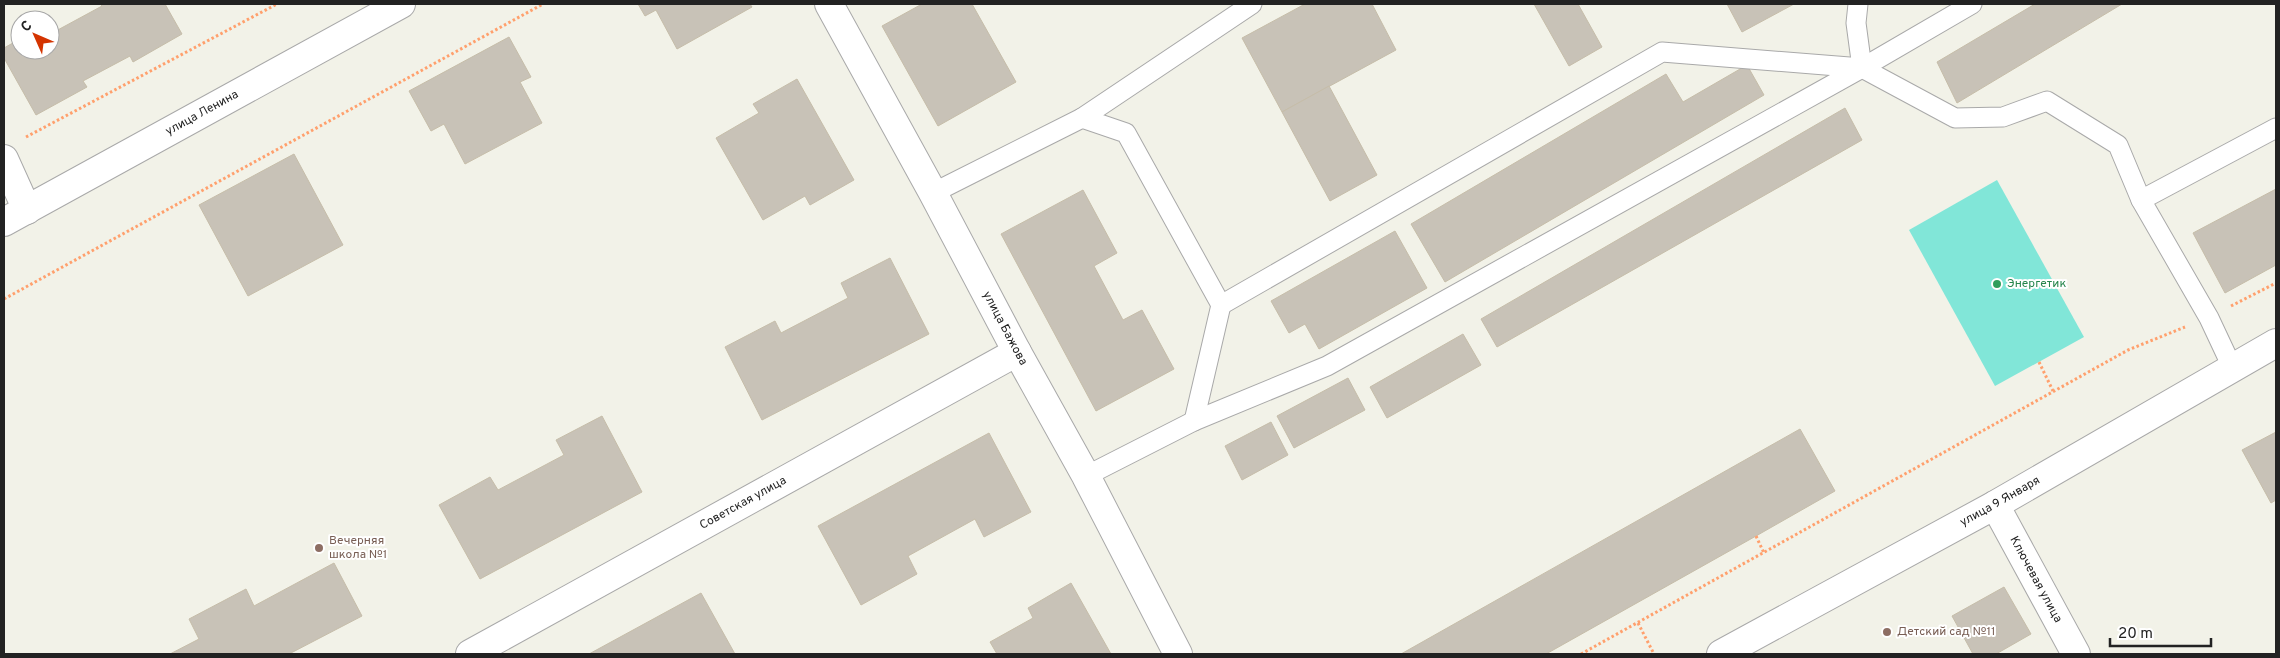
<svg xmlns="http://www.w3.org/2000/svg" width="2280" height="658" viewBox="0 0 2280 658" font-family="Overpass,sans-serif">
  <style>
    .pitch { fill: #81e6d8 }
    .building { fill: #c8c2b7; stroke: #c6bda9 }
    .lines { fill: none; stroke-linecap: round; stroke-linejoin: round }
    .service-casing { stroke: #a9a9a9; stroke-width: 21 }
    .minor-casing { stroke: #a9a9a9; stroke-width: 30 }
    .tertiary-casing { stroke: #a9a9a9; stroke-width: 30 }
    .path { stroke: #ffa06d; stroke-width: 3; stroke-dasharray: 2.5 2.5; stroke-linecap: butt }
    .service { stroke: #fff; stroke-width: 19 }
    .minor { stroke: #fff; stroke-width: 28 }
    .tertiary { stroke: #fff; stroke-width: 28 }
    .leisure-dot { fill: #2e9e5b; stroke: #fff; stroke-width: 2 }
    .education-dot { fill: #8d6e63; stroke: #fff; stroke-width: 2 }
    .labels { text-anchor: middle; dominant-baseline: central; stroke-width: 4; stroke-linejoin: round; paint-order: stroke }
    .street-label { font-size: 12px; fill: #222; stroke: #fff }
    .leisure-label { font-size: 12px; fill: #27864d; stroke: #fff; text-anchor: start }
    .education-label { font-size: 12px; fill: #785e54; stroke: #fff; text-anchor: start }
  </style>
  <rect width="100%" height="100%" fill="#f2f2e8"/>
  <path class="pitch" d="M1997,180L2084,337L1995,386L1909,230Z"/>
  <g class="building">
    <path d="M100,4H165L182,34L133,62L130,56L83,81L87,87L36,115L4,58V48L20,39V50H50V25L54,32L102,6Z"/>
    <path d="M638,4H750L752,7L677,49L656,10L645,16Z"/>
    <path d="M922,4H972L1016,82L938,126L882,26Z"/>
    <path d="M1305,4H1372L1396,50L1282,112L1242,38Z"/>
    <path d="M1534,4H1578L1602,47L1569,66Z"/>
    <path d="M1727,4H1794L1742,32Z"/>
    <path d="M2035,4H2122L1957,103L1937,62Z"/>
    <path d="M509,37L531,77L520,82L542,123L465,164L444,124L431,131L409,91Z"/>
    <path d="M1747,65L1764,95L1445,282L1411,224L1666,74L1683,102Z"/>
    <path d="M797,79L854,180L810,205L805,196L763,220L716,138L759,113L753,104Z"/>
    <path d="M1329,86L1377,175L1330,201L1282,112Z"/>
    <path d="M1845,108L1862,140L1497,347L1481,319Z"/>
    <path d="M294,154L343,245L248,296L199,205Z"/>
    <path d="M2276,189V265L2225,293L2193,233Z"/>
    <path d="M1083,190L1117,253L1094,266L1123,320L1142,310L1174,369L1096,411L1001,234Z"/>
    <path d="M1395,231L1427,288L1319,349L1305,324L1289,333L1271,301Z"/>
    <path d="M890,258L929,334L762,420L725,347L775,321L781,333L848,298L841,283Z"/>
    <path d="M1463,334L1481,365L1387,418L1370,387Z"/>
    <path d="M1348,378L1365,410L1294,448L1277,416Z"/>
    <path d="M602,416L642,492L480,579L439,505L490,477L498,490L564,455L556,440Z"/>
    <path d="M1271,422L1288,455L1242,480L1225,446Z"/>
    <path d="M1800,429L1835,491L1756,536L1546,654H1401Z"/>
    <path d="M2276,432V500L2271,503L2242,450Z"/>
    <path d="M989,433L1031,512L984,537L975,519L908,556L917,574L861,605L818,526Z"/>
    <path d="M334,563L362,616L289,654H170L199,639L189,619L246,589L254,606Z"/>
    <path d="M1071,583L1111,654H997L990,642L1033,618L1028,608Z"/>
    <path d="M2004,587L2031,634L1996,654H1973L1952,616Z"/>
    <path d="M701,593L735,654H589Z"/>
  </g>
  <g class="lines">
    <defs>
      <g id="service">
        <path d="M1858,4L1856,23L1862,68L1955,118L2003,117L2047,101L2118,145L2141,200"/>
        <path d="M1082,118L1252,4"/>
        <path d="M933,193L1082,118L1126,133L1221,305L1194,421"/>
        <path d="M1221,305L1662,52L1862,68"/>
        <path d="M2232,367L2209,318L2141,200L2276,128"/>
        <path d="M1086,476L1194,421L1327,366L1862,68L1972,4"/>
      </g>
      <g id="minor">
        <path d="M4,159L27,210"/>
        <path id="s1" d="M4,222L401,4"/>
        <path id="s2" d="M1995,505L2076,654"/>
        <path id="s3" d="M470,654L1017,352"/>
        <path id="s4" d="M1721,654L1995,505L2276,343"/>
      </g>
      <g id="tertiary">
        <path id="s5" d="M829,4L933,193L1017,352L1086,476L1178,654"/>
      </g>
    </defs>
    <use href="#service" class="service-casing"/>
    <use href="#minor" class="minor-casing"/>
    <use href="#tertiary" class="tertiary-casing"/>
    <g class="path">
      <path d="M26,137L277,4"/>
      <path d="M4,299L543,4"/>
      <path d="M2231,306L2276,283"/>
      <path d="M2039,362L2053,391"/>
      <path d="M1756,536L1764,553"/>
      <path d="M1638,623L1654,654"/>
      <path d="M1581,654L2128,350L2185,327"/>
    </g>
    <use href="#service" class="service"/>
    <use href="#minor" class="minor"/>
    <use href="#tertiary" class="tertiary"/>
  </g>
  <circle class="leisure-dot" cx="1997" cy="284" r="5"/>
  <g class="education-dot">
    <circle cx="319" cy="548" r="5"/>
    <circle cx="1887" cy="632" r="5"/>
  </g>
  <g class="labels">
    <g class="street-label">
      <text stroke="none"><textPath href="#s1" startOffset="226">улица Ленина</textPath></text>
      <text stroke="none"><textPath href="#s5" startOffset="369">улица Бажова</textPath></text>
      <text stroke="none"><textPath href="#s4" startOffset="318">улица 9 Января</textPath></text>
      <text stroke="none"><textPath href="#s3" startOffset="312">Советская улица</textPath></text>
      <text stroke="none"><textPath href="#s2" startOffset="85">Ключевая улица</textPath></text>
    </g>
    <g class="leisure-label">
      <text x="2007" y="284">Энергетик</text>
    </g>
    <g class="education-label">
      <text x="329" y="541">Вечерняя<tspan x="329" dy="14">школа №1</tspan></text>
      <text x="1897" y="632">Детский сад №11</text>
    </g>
  </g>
  <rect width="2280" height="658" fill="none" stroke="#222222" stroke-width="10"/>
  <g transform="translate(35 35) rotate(315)"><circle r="24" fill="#ffffff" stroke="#a7a7a7"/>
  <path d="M0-4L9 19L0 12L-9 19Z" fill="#d43400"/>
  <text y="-8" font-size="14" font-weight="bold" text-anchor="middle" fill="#222222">С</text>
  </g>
  <path d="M2110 638v8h101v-8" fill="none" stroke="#222222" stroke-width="2.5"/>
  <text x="2118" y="638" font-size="15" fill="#222222" stroke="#ffffff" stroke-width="4" paint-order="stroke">20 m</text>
</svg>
